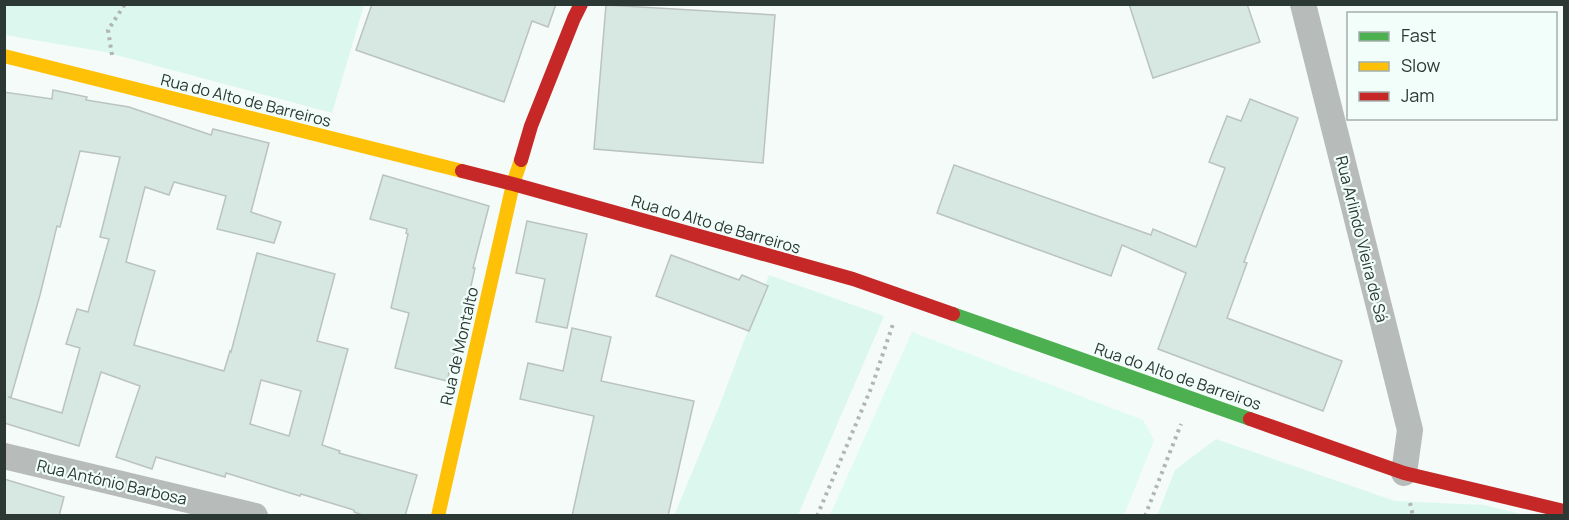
<svg xmlns="http://www.w3.org/2000/svg" width="1569" height="520" viewBox="0 0 1569 520" font-family="Manrope,sans-serif">
  <style>
    .built { fill: #e0fbf1 }
    .green { fill: #dcf7ee }
    .building { fill: #d7e7e1; stroke: #bac3bf; stroke-width: 1.5; fill-rule: evenodd }
    .lines { fill: none; stroke-linecap: round; stroke-linejoin: round }
    .path { stroke: #b1b5b4; stroke-width: 4; stroke-dasharray: 3 4.5; stroke-linecap: butt }
    .street { stroke: #b7bbba; stroke-width: 26 }
    .fast { stroke: #4caf50; stroke-width: 14 }
    .slow { stroke: #ffc107; stroke-width: 14 }
    .jam { stroke: #c62828; stroke-width: 14 }
    .labels { text-anchor: middle; dominant-baseline: central; stroke-width: 4.5; stroke-linejoin: round; paint-order: stroke }
    .street-label { font-size: 16px; fill: #2b3834; stroke: #f1fef9 }
  </style>
  <rect width="100%" height="100%" fill="#f4fbf8"/>
  <path class="built" d="M912,332L1143,420L1154,440L1124,515H830Z"/>
  <g class="green">
    <path d="M4,5L5,4L364,5L332,113L105,52L5,35Z"/>
    <path d="M769,275L884,316L798,515L674,516L719,407Z"/>
    <path d="M1216,439L1395,501L1484,505L1528,516H1157L1175,470Z"/>
  </g>
  <g class="building">
    <path d="M372,4H556L548,27L532,21L504,102L356,50Z"/>
    <path d="M1129,4H1247L1260,42L1153,78Z"/>
    <path d="M606,5L775,15L763,163L594,149Z"/>
    <path d="M53,90L87,97L86,100L129,107L211,135L213,129L269,143L251,212L281,222L274,243L217,229L226,196L174,182L169,195L145,187L126,262L155,271L134,345L224,371L230,351L231,352L257,253L335,274L317,341L348,349L322,445L340,451L339,453L417,475L405,516H365L354,512V510L301,494L300,496L226,473L225,477L156,457L152,469L116,457L140,386L101,372L79,446L4,423V92L52,99ZM80,151L120,157L100,237L109,239L88,312L77,309L66,344L80,348L62,413L8,397H11L40,295L57,226L60,227ZM261,380L301,391L289,436L250,424Z"/>
    <path d="M1250,99L1298,118L1244,262L1247,263L1227,318L1342,361L1323,411L1158,349L1186,273L1122,245L1111,276L937,213L954,165L1151,235L1153,229L1196,247L1225,168L1209,162L1227,116L1241,121Z"/>
    <path d="M383,175L489,206L473,268H475L469,295L447,381L395,368L409,313L391,308L408,234L406,233L407,229L370,219Z"/>
    <path d="M527,221L587,234L567,328L536,322L545,279L516,273Z"/>
    <path d="M671,255L739,280L742,275L768,286L749,331L656,296Z"/>
    <path d="M572,328L611,337L601,381L694,401L668,516H572L594,416L520,399L528,363L563,371Z"/>
    <path d="M4,479L64,497L59,516H4Z"/>
  </g>
  <g class="lines">
    <g class="path">
      <path d="M112,55L108,30L125,4"/>
      <path d="M1410,503L1413,516"/>
      <path d="M817,516L872,386L893,324"/>
      <path d="M1145,516L1181,424"/>
    </g>
    <g class="street">
      <path d="M1303,4L1410,430L1404,473"/>
      <path d="M4,456L255,516"/>
    </g>
    <path class="fast" d="M953,314L1250,419"/>
    <g class="slow">
      <path d="M4,56L462,171"/>
      <path d="M438,516L513,184L521,160"/>
    </g>
    <g class="jam">
      <path d="M521,160L531,126L574,18L581,4"/>
      <path d="M462,171L513,184L853,279L953,314"/>
      <path d="M1250,419L1404,473L1564,511"/>
    </g>
  </g>
  <g class="labels">
    <g class="street-label">
      <text transform="translate(246 100) rotate(14)">Rua do Alto de Barreiros</text>
      <text transform="translate(716 224) rotate(16)">Rua do Alto de Barreiros</text>
      <text transform="translate(1362 239) rotate(76)">Rua Arlindo Vieira de Sá</text>
      <text transform="translate(459 346) rotate(-77)">Rua de Montalto</text>
      <text transform="translate(1178 376) rotate(19)">Rua do Alto de Barreiros</text>
      <text transform="translate(112 482) rotate(13)">Rua António Barbosa</text>
    </g>
  </g>
  <rect width="1569" height="520" fill="none" stroke="#2b3834" stroke-width="12"/>
  <rect x="1347" y="12" width="210" height="108" fill="#f1fef9" stroke="#a2afaa" stroke-width="1.5"/>
  <rect x="1359" y="32" width="30" height="9" fill="#4caf50" stroke="#a2afaa" stroke-width="1.5"/>
  <text x="1401" y="42" font-size="18" fill="#2b3834">Fast</text>
  <rect x="1359" y="62" width="30" height="9" fill="#ffc107" stroke="#a2afaa" stroke-width="1.5"/>
  <text x="1401" y="72" font-size="18" fill="#2b3834">Slow</text>
  <rect x="1359" y="92" width="30" height="9" fill="#c62828" stroke="#a2afaa" stroke-width="1.5"/>
  <text x="1401" y="102" font-size="18" fill="#2b3834">Jam</text>
</svg>
